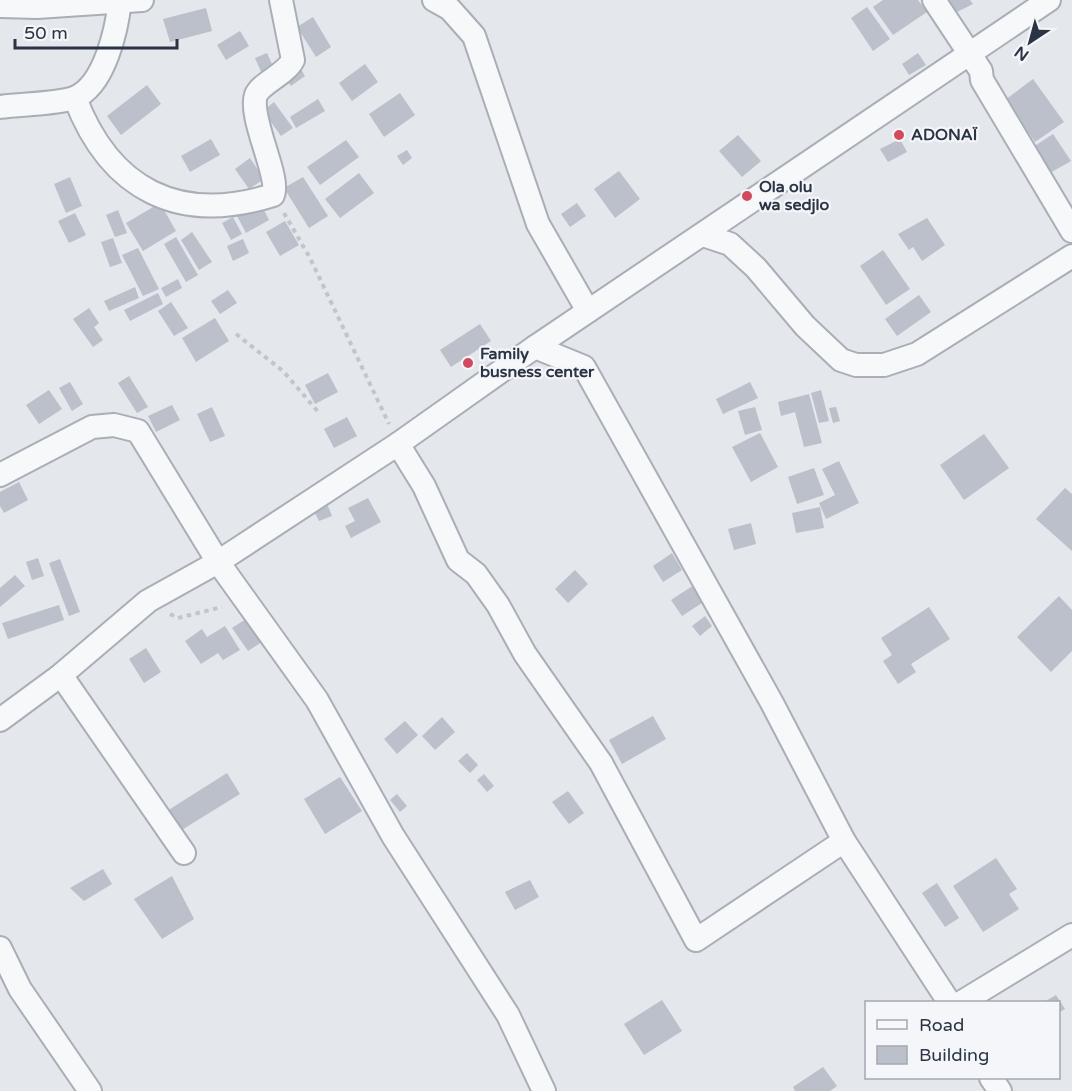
<svg xmlns="http://www.w3.org/2000/svg" width="1072" height="1091" viewBox="0 0 1072 1091" font-family="'Varela Round',sans-serif">
  <style>
    .building { fill: #bbc0ca }
    .lines { fill: none; stroke-linecap: round; stroke-linejoin: round }
    .minor-casing { stroke: #a9aeb7; stroke-width: 26 }
    .path { stroke: #c2c5cb; stroke-width: 4; stroke-dasharray: 4.5 4.5; stroke-linecap: butt }
    .minor { stroke: #f7f8fa; stroke-width: 22 }
    .poi-dot { fill: #d1495b; stroke: #f4f6f9; stroke-width: 2 }
    .labels { text-anchor: middle; dominant-baseline: central; stroke-width: 4.5; stroke-linejoin: round; paint-order: stroke }
    .poi-label { font-size: 16px; font-weight: bold; fill: #2b3445; stroke: #f4f6f9; text-anchor: start }
  </style>
  <rect width="100%" height="100%" fill="#e4e7ec"/>
  <g class="building">
    <path d="M883,0H918L927,12L893,35L873,7Z"/>
    <path d="M948,0H970L973,4L955,13Z"/>
    <path d="M867,7L890,39L873,51L851,18Z"/>
    <path d="M206,8L212,31L170,42L163,19Z"/>
    <path d="M313,17L331,47L316,57L297,27Z"/>
    <path d="M240,31L249,46L226,60L217,45Z"/>
    <path d="M267,53L277,75L265,81L255,58Z"/>
    <path d="M918,53L926,65L909,75L902,64Z"/>
    <path d="M365,64L378,82L352,101L339,83Z"/>
    <path d="M299,66L305,76L291,86L284,76Z"/>
    <path d="M1033,79L1064,122L1035,142L1005,100Z"/>
    <path d="M147,85L161,104L121,135L107,116Z"/>
    <path d="M400,93L415,115L384,137L369,114Z"/>
    <path d="M318,99L325,111L296,128L290,117Z"/>
    <path d="M274,102L293,128L281,136L263,111Z"/>
    <path d="M1053,134L1071,161L1050,173L1033,147Z"/>
    <path d="M738,135L761,161L742,177L719,151Z"/>
    <path d="M211,139L220,155L190,172L181,156Z"/>
    <path d="M900,139L907,152L888,162L880,149Z"/>
    <path d="M346,140L359,157L320,185L307,167Z"/>
    <path d="M407,150L412,158L403,165L397,156Z"/>
    <path d="M250,158L264,179L249,189L235,169Z"/>
    <path d="M619,171L640,199L615,218L594,189Z"/>
    <path d="M359,173L374,193L340,218L325,199Z"/>
    <path d="M70,177L82,206L66,213L54,184Z"/>
    <path d="M303,177L328,216L309,228L284,188Z"/>
    <path d="M160,203L176,231L143,251L126,223Z"/>
    <path d="M577,203L586,216L570,227L561,214Z"/>
    <path d="M261,204L269,220L246,233L237,216Z"/>
    <path d="M118,210L127,233L115,237L106,215Z"/>
    <path d="M75,213L86,235L69,243L58,221Z"/>
    <path d="M233,217L242,234L231,240L222,223Z"/>
    <path d="M927,218L945,245L922,261L913,247L909,250L898,234Z"/>
    <path d="M285,221L299,245L280,256L266,232Z"/>
    <path d="M192,232L212,262L199,270L181,240Z"/>
    <path d="M176,237L198,275L186,282L164,244Z"/>
    <path d="M113,238L122,263L110,267L101,242Z"/>
    <path d="M243,239L249,253L233,261L227,246Z"/>
    <path d="M138,248L159,289L143,296L122,255Z"/>
    <path d="M883,250L910,289L886,305L860,266Z"/>
    <path d="M178,279L182,288L166,297L161,288Z"/>
    <path d="M135,287L139,298L109,311L104,301Z"/>
    <path d="M228,290L237,303L220,314L211,301Z"/>
    <path d="M158,293L163,304L130,321L124,310Z"/>
    <path d="M919,295L931,312L897,336L885,319Z"/>
    <path d="M171,302L188,328L174,336L158,311Z"/>
    <path d="M89,308L99,323L94,327L103,340L93,347L73,319Z"/>
    <path d="M215,318L229,341L196,362L182,338Z"/>
    <path d="M480,324L491,341L451,367L440,350Z"/>
    <path d="M328,373L338,392L315,404L305,385Z"/>
    <path d="M129,376L148,407L137,413L118,383Z"/>
    <path d="M70,382L83,404L72,411L59,388Z"/>
    <path d="M750,382L758,398L723,414L716,399Z"/>
    <path d="M49,390L62,409L39,424L26,405Z"/>
    <path d="M821,390L829,421L819,423L811,393Z"/>
    <path d="M809,394L822,443L804,447L795,412L781,416L778,402Z"/>
    <path d="M172,405L180,420L156,432L148,416Z"/>
    <path d="M212,407L225,436L210,442L197,414Z"/>
    <path d="M755,407L762,430L745,435L738,411Z"/>
    <path d="M836,407L840,421L833,423L829,408Z"/>
    <path d="M347,417L357,436L334,448L324,429Z"/>
    <path d="M760,433L778,467L751,482L732,447Z"/>
    <path d="M984,434L1009,468L964,500L940,465Z"/>
    <path d="M839,461L859,503L826,519L819,503L835,495L822,469Z"/>
    <path d="M814,468L824,495L797,504L788,477Z"/>
    <path d="M19,482L28,500L4,513L0,506V492Z"/>
    <path d="M1065,488L1072,494V551L1036,519Z"/>
    <path d="M368,498L381,522L351,538L345,526L355,521L348,508Z"/>
    <path d="M325,499L332,516L319,521L311,505Z"/>
    <path d="M820,507L824,528L796,533L792,513Z"/>
    <path d="M751,523L756,544L734,550L728,529Z"/>
    <path d="M672,553L682,570L663,582L653,566Z"/>
    <path d="M38,558L44,576L32,580L26,562Z"/>
    <path d="M60,559L80,612L69,616L49,563Z"/>
    <path d="M575,570L588,584L568,603L555,589Z"/>
    <path d="M15,575L25,586L0,607V588Z"/>
    <path d="M694,585L705,601L682,616L671,600Z"/>
    <path d="M1059,596L1072,610V651L1051,672L1017,637Z"/>
    <path d="M59,605L64,620L8,639L2,623Z"/>
    <path d="M929,607L950,639L911,664L916,672L898,684L883,661L892,655L881,638Z"/>
    <path d="M705,616L712,626L700,636L692,626Z"/>
    <path d="M249,617L265,640L248,651L232,628Z"/>
    <path d="M225,626L240,650L223,660L218,653L201,664L185,641L202,629L207,637Z"/>
    <path d="M146,648L161,672L144,683L129,659Z"/>
    <path d="M653,716L666,739L622,764L609,740Z"/>
    <path d="M442,717L455,732L435,750L422,736Z"/>
    <path d="M405,721L418,735L397,754L384,739Z"/>
    <path d="M467,753L478,765L470,773L458,761Z"/>
    <path d="M227,773L240,794L180,831L167,811Z"/>
    <path d="M484,774L494,786L487,792L477,780Z"/>
    <path d="M340,777L362,811L325,834L304,799Z"/>
    <path d="M568,791L584,813L569,824L552,802Z"/>
    <path d="M397,794L407,806L400,812L390,800Z"/>
    <path d="M996,858L1017,889L1009,894L1019,909L983,932L953,886Z"/>
    <path d="M103,869L112,884L84,901L70,888Z"/>
    <path d="M172,876L194,919L162,939L134,899Z"/>
    <path d="M530,880L539,897L515,910L505,892Z"/>
    <path d="M937,883L959,918L945,927L922,893Z"/>
    <path d="M1056,995L1065,1009L1058,1013V1002H1044Z"/>
    <path d="M662,1000L682,1031L644,1055L624,1024Z"/>
    <path d="M823,1067L837,1086L830,1091H795L793,1087Z"/>
  </g>
  <g class="lines">
    <defs>
      <g id="minor">
        <path d="M434,0L450,9L474,36L538,224L588,311"/>
        <path d="M934,0L981,71L982,80L1072,231"/>
        <path d="M0,6L37,7L142,0"/>
        <path d="M75,98C110,190 179,225 273,195C281,178 248,117 256,95C261,83 285,75 293,60L281,0"/>
        <path d="M0,107C19,104 58,104 74,98C105,86 117,28 120,0"/>
        <path d="M703,235L730,244L756,268L805,326L841,360L856,365H884L917,354L1072,256"/>
        <path d="M535,347L584,367L772,703L844,841L949,1002"/>
        <path d="M398,444L424,486L458,560L476,574L498,605L525,654L601,763L696,940L844,841"/>
        <path d="M0,475L92,427L114,425L138,431L218,562L317,700L393,836L508,1015L544,1091"/>
        <path d="M61,675L184,853"/>
        <path d="M0,720L61,675L148,601L218,562L398,444L535,347L1049,0"/>
        <path d="M0,948L20,989L90,1091"/>
        <path d="M962,1002L1072,935"/>
        <path d="M991,1078L1000,1091"/>
      </g>
    </defs>
    <use href="#minor" class="minor-casing"/>
    <g class="path">
      <path d="M284,213L310,258L389,424"/>
      <path d="M236,334L283,371L320,414"/>
      <path d="M170,614L178,618L222,607"/>
    </g>
    <use href="#minor" class="minor"/>
  </g>
  <g class="poi-dot">
    <circle cx="899" cy="135" r="6"/>
    <circle cx="747" cy="196" r="6"/>
    <circle cx="468" cy="363" r="6"/>
  </g>
  <g class="labels">
    <g class="poi-label">
      <text x="911" y="135">ADONAÏ</text>
      <text x="759" y="187">Ola olu<tspan x="759" dy="18">wa sedjlo</tspan></text>
      <text x="480" y="354">Family<tspan x="480" dy="18">busness center</tspan></text>
    </g>
  </g>
  <rect x="865" y="1001" width="195" height="78" fill="#f4f6f9" stroke="#a4a8b1" stroke-width="1.5"/>
  <rect x="877" y="1020" width="30" height="9" fill="#f7f8fa" stroke="#a4a8b1" stroke-width="1.5"/>
  <text x="919" y="1031" font-size="18" fill="#2b3445">Road</text>
  <rect x="877" y="1046" width="30" height="18" fill="#bbc0ca" stroke="#a4a8b1" stroke-width="1.5"/>
  <text x="919" y="1061" font-size="18" fill="#2b3445">Building</text>
  <g transform="translate(1030 42) rotate(216)" stroke="#f4f6f9" stroke-width="4.5" paint-order="stroke">
  <path d="M0-4.5L10 22L0 15L-10 22Z" fill="#2b3445"/>
  <text y="-9" font-size="16" font-weight="bold" text-anchor="middle" fill="#2b3445">N</text>
  </g>
  <path d="M15 39v9h162v-9" fill="none" stroke="#2b3445" stroke-width="3"/>
  <text x="24" y="39" font-size="18" fill="#2b3445" stroke="#f4f6f9" stroke-width="4.5" paint-order="stroke">50 m</text>
</svg>
